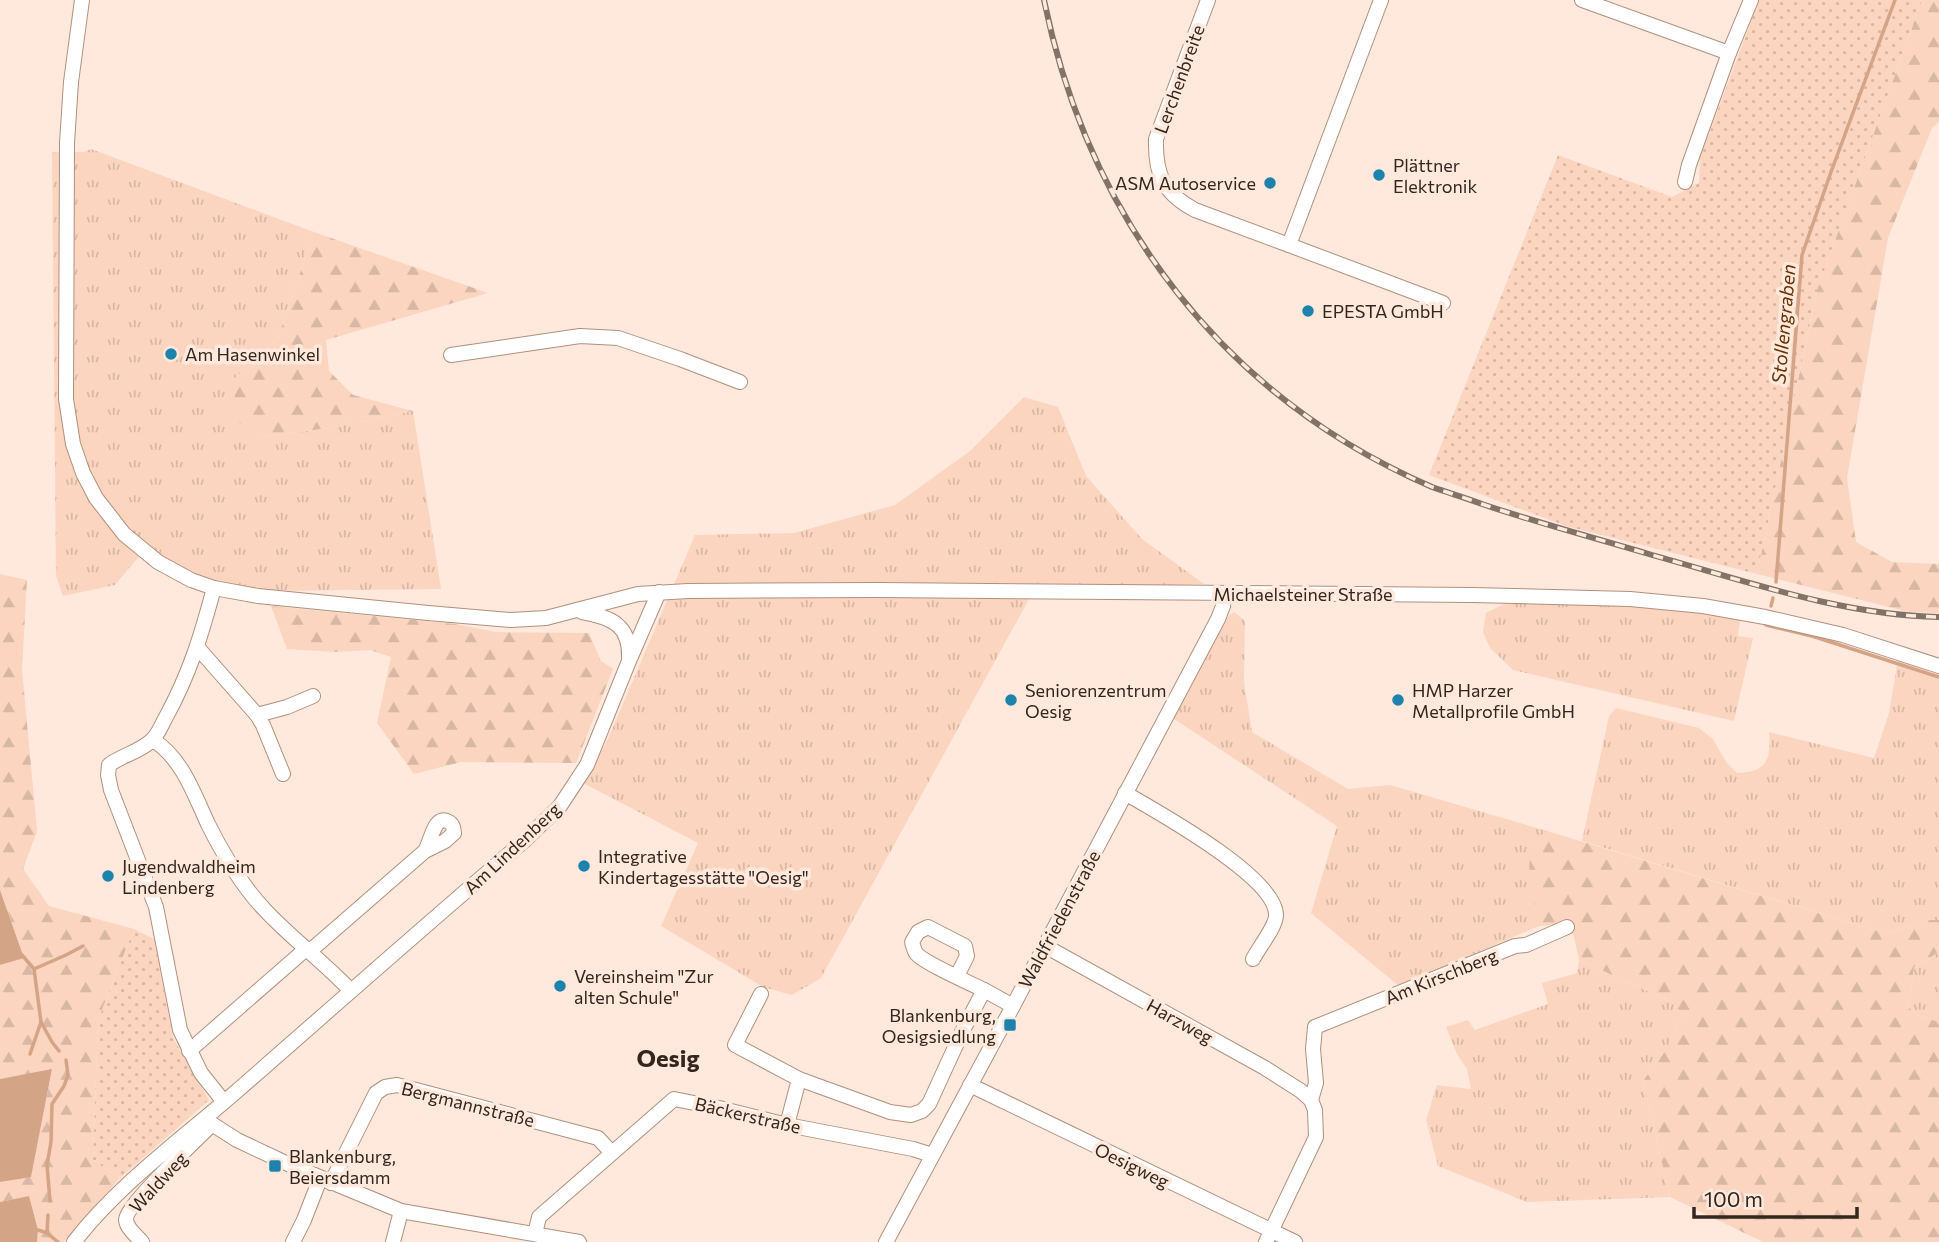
<svg xmlns="http://www.w3.org/2000/svg" width="1939" height="1242" viewBox="0 0 1939 1242" font-family="Commissioner,sans-serif">
  <style>
    .grass { fill: url(#grass-tufts) }
    .forest { fill: url(#forest-firs) }
    .park { fill: url(#park-dots) }
    .water { fill: #d4a487 }
    .lines { fill: none; stroke-linecap: round; stroke-linejoin: round }
    .stream { stroke: #d4a487; stroke-width: 3.5 }
    .minor-casing { stroke: #b0907d; stroke-width: 16 }
    .minor { stroke: #fff; stroke-width: 14 }
    .rail-casing { stroke: #827268; stroke-width: 6 }
    .rail { stroke: #fee9dc; stroke-width: 3.5; stroke-dasharray: 10; stroke-linecap: butt }
    .poi-dot { fill: #1d82ac; stroke: #fee9dc; stroke-width: 2.5 }
    .labels { text-anchor: middle; dominant-baseline: central; stroke-width: 7; stroke-linejoin: round; paint-order: stroke }
    .street-label { font-size: 18px; fill: #33261f; stroke: #fee9dc }
    .poi-label { font-size: 18px; fill: #33261f; stroke: #fee9dc; text-anchor: start }
    .water-label { font-size: 19px; font-style: italic; fill: #6b3000; stroke: #fee9dc }
    .district-label { font-size: 24px; font-weight: bold; fill: #33261f; stroke: #fee9dc }
  </style>
  <defs>
    <pattern id="grass-tufts" width="24" height="20" patternUnits="userSpaceOnUse" patternTransform="scale(1.75)"><rect width="24" height="20" fill="#fbd5bf"/><path d="M3 7l-1-3M5 7V3M7 7l1-3M15 17l-1-3M17 17v-4M19 17l1-3" fill="none" stroke="#d8b7a4"/></pattern>
    <pattern id="forest-firs" width="22" height="20" patternUnits="userSpaceOnUse" patternTransform="scale(1.75)"><rect width="22" height="20" fill="#fbd5bf"/><path d="M5 1l3.5 6h-7zM16 11l3.5 6h-7z" fill="#d8b7a4"/></pattern>
    <pattern id="park-dots" width="8" height="8" patternUnits="userSpaceOnUse" patternTransform="scale(1.75)"><rect width="8" height="8" fill="#fbd5bf"/><path d="M2 2h.1M6 6h.1" fill="none" stroke="#d8b7a4" stroke-width="1.8" stroke-linecap="round"/></pattern>
  </defs>
  <rect width="100%" height="100%" fill="#fee9dc"/>
  <g class="grass">
    <path d="M91,149L314,232L278,338L235,378L262,437L329,428L413,411L441,589L265,591L217,582L191,573L168,563L147,547L115,585L63,596L56,576L52,152H84Z"/>
    <path d="M1024,397L1058,407L1086,476L1142,539L1204,584L1042,591L1029,599L821,978L792,995L763,987L661,926L698,843L583,783L608,739L695,535L794,533L895,505L970,451Z"/>
    <path d="M1563,602L1652,608L1740,618L1738,636L1753,638L1734,721L1513,670L1490,648L1483,632L1486,613L1506,603Z"/>
    <path d="M1234,612L1245,621L1244,682L1252,732L1348,789L1390,785L1547,831L1530,849L1539,926L1399,986L1311,913L1337,826L1171,717L1225,619Z"/>
    <path d="M1898,660L1939,675V920H1927L1888,934L1582,841L1609,716L1616,708L1699,728L1713,739L1726,762L1737,773C1767,772 1771,760 1769,732L1874,758L1889,713Z"/>
    <path d="M1939,950V1022L1921,1017L1908,1007L1914,967L1934,955Z"/>
    <path d="M1579,960L1672,1002L1683,1015L1667,1048L1643,1081L1670,1197L1527,1202L1438,1166L1426,1120L1437,1085L1471,1089L1467,1069L1457,1054L1446,1027L1468,1020L1475,1030L1548,1004L1542,983L1577,973Z"/>
  </g>
  <g class="forest">
    <path d="M1922,0H1939V122L1932,128L1888,238L1847,478L1856,542L1892,562L1939,564V613L1909,612L1757,574L1817,290Z"/>
    <path d="M314,232L488,293L326,340L329,371L353,395L413,411L329,428L261,437L234,419L235,378L278,338Z"/>
    <path d="M0,574L27,580L22,669L37,831L23,869L49,906L134,929L98,1020L93,1160L120,1178L64,1242H37L38,1230L29,1196L0,1202V1182L31,1176L52,1070L0,1079V965L24,957L0,890Z"/>
    <path d="M271,606L455,624L496,632L589,633L601,661L613,669L576,763L461,762L414,774L377,723L391,657L370,650L336,652L287,649Z"/>
    <path d="M1547,831L1888,934L1927,920H1939V950L1934,955L1914,967L1908,1007L1921,1017L1939,1022V1242H1763L1670,1197L1643,1081L1667,1048L1683,1015L1672,1002L1579,960L1571,923L1539,926L1529,875L1530,849Z"/>
  </g>
  <g class="park">
    <path d="M1759,0H1922L1817,290L1757,574L1566,526L1429,475L1558,155L1672,197L1699,183L1700,158Z"/>
    <path d="M134,929L154,939L173,1038L209,1100L120,1178L93,1160L98,1020Z"/>
  </g>
  <g class="water">
    <path d="M0,890L24,958L0,965Z"/>
    <path d="M52,1069L31,1177L0,1182V1079Z"/>
    <path d="M29,1196L38,1230L37,1242H0V1202Z"/>
  </g>
  <g class="lines">
    <g class="stream">
      <path d="M1776,582L1802,255L1831,172L1895,0"/>
      <path d="M1771,606L1773,598"/>
      <path d="M1766,625L1812,636L1939,677"/>
      <path d="M22,955L34,969L41,1022L52,1042L59,1051"/>
      <path d="M34,969L66,955L83,946"/>
      <path d="M30,1054L41,1022"/>
      <path d="M50,1201L47,1165L51,1142L52,1104L64,1086L68,1075L66,1060"/>
      <path d="M38,1230L47,1233L58,1242"/>
      <path d="M47,1233L48,1215"/>
    </g>
    <defs>
      <g id="minor">
        <path d="M82,0L71,82L67,143L66,399L73,444L83,473L96,498L124,534L158,562L191,580L214,588L258,596L428,613L511,620L546,618L638,594L688,591L878,590L1472,595L1630,599L1703,606L1765,617L1843,635L1939,666"/>
        <path d="M1208,0L1156,139C1155,174 1163,193 1195,210L1289,245L1381,0"/>
        <path d="M1582,0L1729,53L1751,0"/>
        <path d="M1685,182L1689,165L1729,53"/>
        <path d="M1289,245L1443,303"/>
        <path d="M451,355L580,336L618,338L680,359L740,382"/>
        <path d="M214,588C201,636 190,673 166,717C162,724 158,735 152,740C140,752 122,755 109,765L108,775L111,790L156,907L180,1030L201,1073L224,1102"/>
        <path d="M582,612C611,617 630,625 629,657"/>
        <path d="M198,648L257,715L287,707L313,696"/>
        <path d="M257,715L263,725L283,774"/>
        <path d="M153,740C182,758 194,794 208,824C223,854 242,886 265,910C292,939 324,962 351,991"/>
        <path d="M1125,793C1156,811 1278,878 1276,916C1275,928 1259,947 1253,959"/>
        <path d="M1045,946L1265,1068L1301,1091L1311,1100L1315,1110L1316,1137L1266,1242"/>
        <path d="M310,951L425,851L445,841L454,833C453,828 454,825 449,822C434,813 431,842 425,851"/>
        <path d="M957,976L967,956L965,946L928,927L918,932L912,942C913,945 914,950 916,953C922,962 972,984 984,990"/>
        <path d="M761,994L735,1045L799,1079L787,1125"/>
        <path d="M189,1051L306,949"/>
        <path d="M799,1079L890,1112L911,1115L922,1111L929,1104L962,1032L984,990L1013,1006"/>
        <path d="M970,1085L1295,1242"/>
        <path d="M1311,1100L1316,1083L1313,1049L1315,1027L1515,946L1526,945L1567,927"/>
        <path d="M206,1118L212,1124L237,1140L288,1164L401,1211L579,1242"/>
        <path d="M331,1183L376,1093L385,1087L397,1085L598,1138L612,1153"/>
        <path d="M535,1234L539,1217L674,1099L719,1108L787,1125L913,1149L932,1155"/>
        <path d="M74,1242C120,1183 182,1139 238,1090C333,1007 428,923 524,841L560,806L587,765L629,661L659,592"/>
        <path d="M142,1242C137,1236 127,1229 126,1220C125,1206 198,1139 212,1124"/>
        <path d="M293,1242L304,1220L320,1179"/>
        <path d="M393,1242L401,1211"/>
        <path d="M886,1242L1013,1006L1218,619L1223,606L1224,594"/>
      </g>
    </defs>
    <use href="#minor" class="minor-casing"/>
    <use href="#minor" class="minor"/>
    <defs>
      <path id="rail" d="M1044,0C1089,220 1224,397 1432,487C1449,493 1466,498 1482,504C1538,523 1595,538 1652,555C1746,581 1841,615 1939,617"/>
    </defs>
    <use href="#rail" class="rail-casing"/>
    <use href="#rail" class="rail"/>
  </g>
  <g class="poi-dot">
    <circle cx="1379" cy="175" r="7"/>
    <circle cx="1270" cy="183" r="7"/>
    <circle cx="1308" cy="311" r="7"/>
    <circle cx="171" cy="354" r="7"/>
    <circle cx="1011" cy="700" r="7"/>
    <circle cx="1398" cy="700" r="7"/>
    <circle cx="584" cy="866" r="7"/>
    <circle cx="108" cy="876" r="7"/>
    <circle cx="560" cy="986" r="7"/>
    <rect x="1003" y="1018" width="14" height="14" rx="3.5"/>
    <rect x="268" y="1159" width="14" height="14" rx="3.5"/>
  </g>
  <g class="labels">
    <g class="street-label">
      <text transform="translate(1179 79) rotate(-70)">Lerchenbreite</text>
      <text x="1303" y="594">Michaelsteiner Straße</text>
      <text transform="translate(512 848) rotate(-43)">Am Lindenberg</text>
      <text transform="translate(1059 919) rotate(-62)">Waldfriedenstraße</text>
      <text transform="translate(1441 976) rotate(-22)">Am Kirschberg</text>
      <text transform="translate(1180 1021) rotate(29)">Harzweg</text>
      <text transform="translate(468 1104) rotate(14)">Bergmannstraße</text>
      <text transform="translate(748 1115) rotate(13)">Bäckerstraße</text>
      <text transform="translate(1132 1165) rotate(26)">Oesigweg</text>
      <text transform="translate(158 1182) rotate(-47)">Waldweg</text>
    </g>
    <g class="poi-label">
      <text x="1393" y="165">Plättner<tspan x="1393" dy="21">Elektronik</tspan></text>
      <text x="1256" y="183" text-anchor="end">ASM Autoservice</text>
      <text x="1322" y="311">EPESTA GmbH</text>
      <text x="185" y="354">Am Hasenwinkel</text>
      <text x="1025" y="690">Seniorenzentrum<tspan x="1025" dy="21">Oesig</tspan></text>
      <text x="1412" y="690">HMP Harzer<tspan x="1412" dy="21">Metallprofile GmbH</tspan></text>
      <text x="598" y="856">Integrative<tspan x="598" dy="21">Kindertagesstätte "Oesig"</tspan></text>
      <text x="122" y="866">Jugendwaldheim<tspan x="122" dy="21">Lindenberg</tspan></text>
      <text x="574" y="976">Vereinsheim "Zur<tspan x="574" dy="21">alten Schule"</tspan></text>
      <text x="996" y="1015" text-anchor="end">Blankenburg,<tspan x="996" dy="21">Oesigsiedlung</tspan></text>
      <text x="289" y="1156">Blankenburg,<tspan x="289" dy="21">Beiersdamm</tspan></text>
    </g>
    <g class="water-label">
      <text transform="translate(1783 324) rotate(-85)">Stollengraben</text>
    </g>
    <g class="district-label">
      <text x="668" y="1057">Oesig</text>
    </g>
  </g>
  <path d="M1694 1207v10h163v-10" fill="none" stroke="#33261f" stroke-width="3.5"/>
  <text x="1704" y="1207" font-size="21" fill="#33261f" stroke="#fee9dc" stroke-width="5" paint-order="stroke">100 m</text>
</svg>
